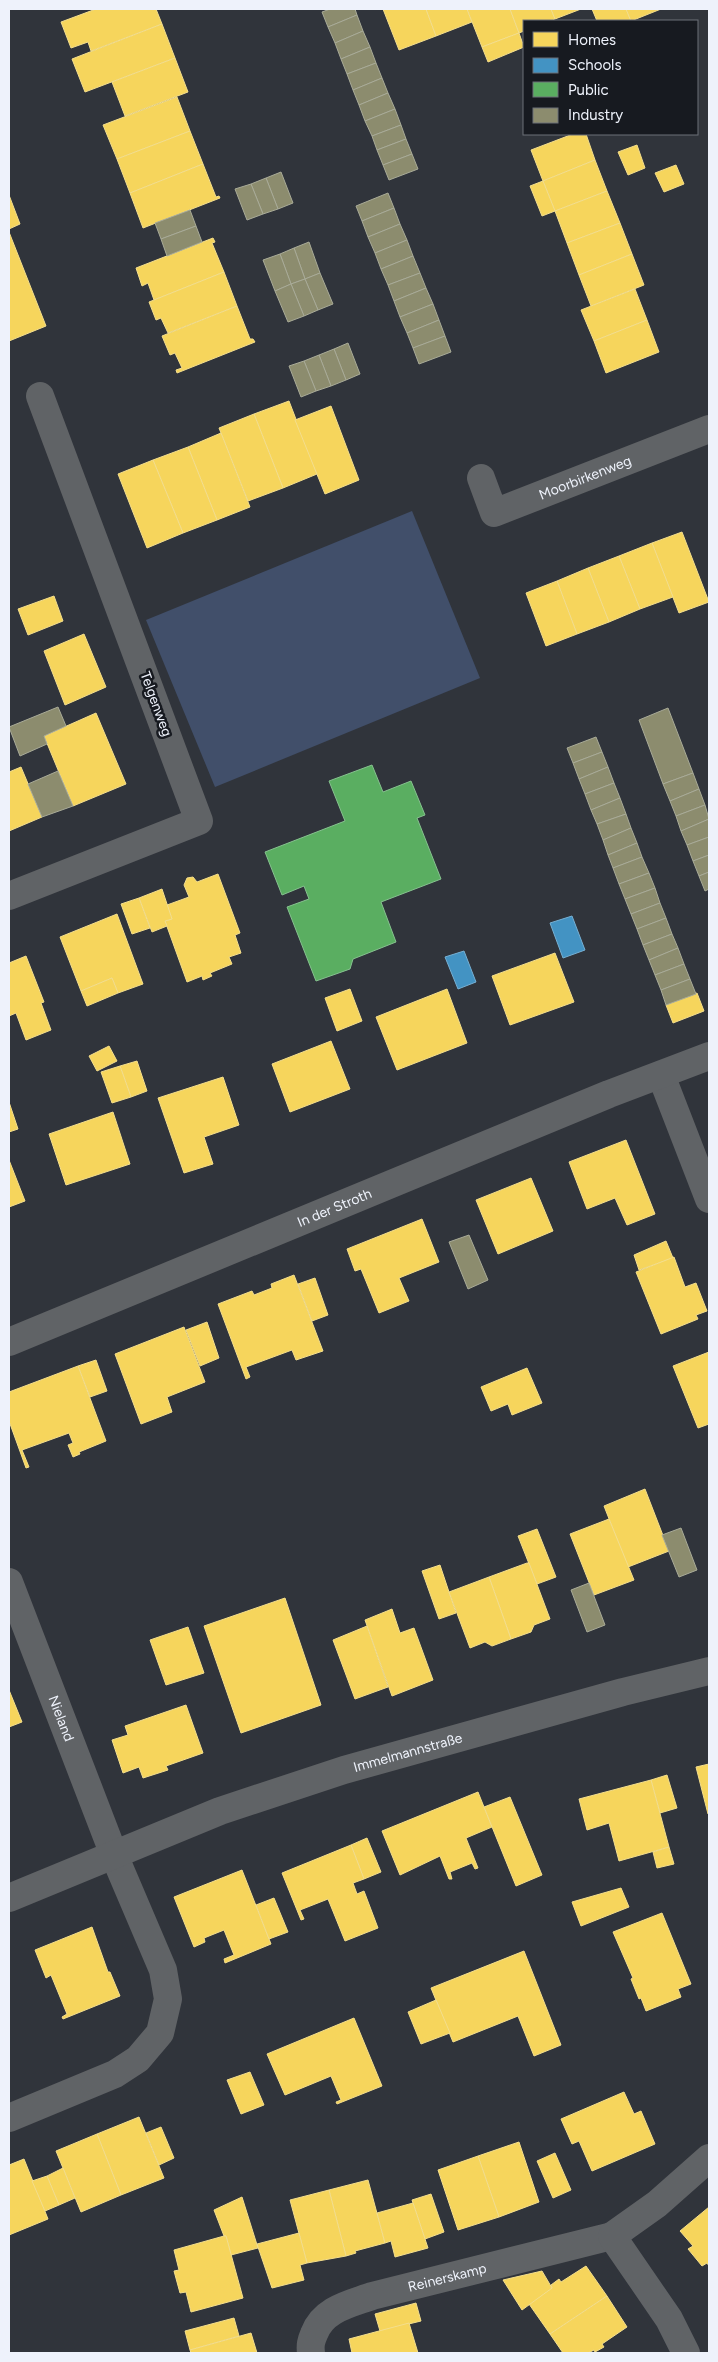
<svg xmlns="http://www.w3.org/2000/svg" width="718" height="2362" viewBox="0 0 718 2362" font-family="Figtree,sans-serif">
  <style>
    .green { fill: #414f6a }
    .homes { fill: #f6d55c; stroke: #f4de8c }
    .schools { fill: #4393c3; stroke: #76b0d4 }
    .public { fill: #5aae61; stroke: #86c28f }
    .industry { fill: #8c8c6e; stroke: #a9ab98 }
    .lines { fill: none; stroke-linecap: round; stroke-linejoin: round }
    .minor { stroke: #606366; stroke-width: 28 }
    .tertiary { stroke: #606366; stroke-width: 28 }
    .labels { text-anchor: middle; dominant-baseline: central; stroke-width: 5; stroke-linejoin: round; paint-order: stroke }
    .street-label { font-size: 14px; fill: #eef2fb; stroke: #171a20 }
  </style>
  <rect width="100%" height="100%" fill="#30343b"/>
  <path class="green" d="M412,511L480,678L215,787L146,620Z"/>
  <g class="homes">
    <path d="M96,9H156L162,24L91,51L88,42L71,48L61,22Z"/>
    <path d="M383,9H426L436,36L399,50Z"/>
    <path d="M426,9H467L472,22L436,36Z"/>
    <path d="M467,9H510L519,33L482,47Z"/>
    <path d="M510,9H551L555,19L549,21H524V31L519,33Z"/>
    <path d="M551,9H581L555,19Z"/>
    <path d="M592,9H626L631,21H597Z"/>
    <path d="M626,9H661L631,21Z"/>
    <path d="M162,24L175,58L85,92L72,59Z"/>
    <path d="M519,33L524,47L488,62L482,47Z"/>
    <path d="M175,58L188,92L125,116L112,82Z"/>
    <path d="M177,97L190,131L117,159L103,125Z"/>
    <path d="M190,131L203,164L130,193L117,159Z"/>
    <path d="M573,134H586L595,160L543,181L531,150Z"/>
    <path d="M637,145L645,168L628,175L618,152Z"/>
    <path d="M595,160L607,191L555,211L543,181Z"/>
    <path d="M203,164L216,197L219,196L220,198L143,228L130,193Z"/>
    <path d="M676,165L684,184L664,192L655,173Z"/>
    <path d="M543,181L555,211L542,216L530,186Z"/>
    <path d="M607,191L620,223L567,243L555,211Z"/>
    <path d="M9,195L20,224L9,229Z"/>
    <path d="M620,223L632,254L579,275L567,243Z"/>
    <path d="M9,232L46,326L9,341Z"/>
    <path d="M213,238L215,242L212,243L224,272L154,300L148,283L142,286L136,268Z"/>
    <path d="M632,254L644,285L591,306L579,275Z"/>
    <path d="M224,272L237,306L168,333L161,318L156,320L149,302Z"/>
    <path d="M635,289L647,320L594,341L581,310Z"/>
    <path d="M237,306L250,339H253L255,342L177,373L176,370L182,368L175,353L170,355L162,336Z"/>
    <path d="M647,320L659,352L606,373L594,341Z"/>
    <path d="M289,401L317,474L283,488L254,414Z"/>
    <path d="M331,406L359,480L325,494L295,420Z"/>
    <path d="M254,414L283,488L248,501L219,428Z"/>
    <path d="M221,433L250,507L217,520L188,447Z"/>
    <path d="M188,447L217,520L183,533L153,460Z"/>
    <path d="M153,460L183,533L147,548L118,474Z"/>
    <path d="M682,532L709,602L679,613L652,543Z"/>
    <path d="M652,543L673,597L640,609L619,556Z"/>
    <path d="M619,556L640,609L609,622L588,568Z"/>
    <path d="M588,568L609,622L577,634L557,581Z"/>
    <path d="M557,581L577,634L546,646L526,593Z"/>
    <path d="M54,596L63,621L28,635L18,609Z"/>
    <path d="M84,634L106,687L65,705L44,651Z"/>
    <path d="M96,713L126,784L73,806L44,736Z"/>
    <path d="M21,767L42,817L9,831V772Z"/>
    <path d="M218,874L240,933L235,935L241,953L229,957L232,964L210,973L212,976L203,980L202,976L187,982L165,921L172,919L167,905L189,897L184,885L187,878L193,877L197,882Z"/>
    <path d="M162,889L172,919L165,921L167,926L152,932L139,898Z"/>
    <path d="M139,898L150,928L132,934L121,904Z"/>
    <path d="M117,914L143,984L118,993L112,978L81,991L60,937Z"/>
    <path d="M555,953L574,1002L510,1025L492,976Z"/>
    <path d="M26,956L44,1002L41,1003L51,1030L26,1040L16,1013L9,1016V963Z"/>
    <path d="M112,978L118,993L87,1006L81,991Z"/>
    <path d="M350,989L362,1021L337,1031L325,998Z"/>
    <path d="M447,989L467,1043L397,1070L376,1017Z"/>
    <path d="M697,993L704,1011L673,1023L666,1005Z"/>
    <path d="M331,1041L350,1089L290,1112L272,1064Z"/>
    <path d="M109,1046L117,1061L97,1071L89,1056Z"/>
    <path d="M137,1061L147,1091L131,1097L120,1066Z"/>
    <path d="M120,1066L131,1097L112,1103L101,1072Z"/>
    <path d="M223,1077L239,1125L204,1137L213,1164L184,1173L158,1098Z"/>
    <path d="M9,1102L18,1129L9,1132Z"/>
    <path d="M113,1112L130,1164L66,1185L49,1134Z"/>
    <path d="M626,1140L655,1214L627,1225L615,1198L587,1209L569,1162Z"/>
    <path d="M9,1160L25,1201L9,1207Z"/>
    <path d="M531,1178L553,1231L498,1254L476,1200Z"/>
    <path d="M422,1219L439,1262L399,1278L409,1301L379,1313L361,1269L355,1271L347,1249Z"/>
    <path d="M666,1241L673,1258L639,1270L634,1255Z"/>
    <path d="M674,1257L685,1287L696,1283L707,1311L696,1315L698,1319L661,1334L636,1272Z"/>
    <path d="M294,1275L323,1351L296,1360L292,1350L246,1367L250,1377L246,1379L218,1304L252,1291L254,1295L272,1288L271,1284Z"/>
    <path d="M315,1278L328,1315L312,1321L298,1284Z"/>
    <path d="M207,1322L219,1358L200,1366L186,1330Z"/>
    <path d="M184,1327L205,1382L167,1397L172,1412L141,1424L115,1354Z"/>
    <path d="M709,1352V1424L698,1428L673,1366Z"/>
    <path d="M96,1360L107,1391L90,1397L78,1366Z"/>
    <path d="M78,1366L106,1441L79,1452L80,1454L73,1457L68,1445L73,1443L69,1433L22,1450L29,1467L26,1468L9,1421V1392Z"/>
    <path d="M527,1368L542,1403L512,1415L508,1404L491,1411L481,1387Z"/>
    <path d="M645,1489L669,1551L628,1567L604,1506Z"/>
    <path d="M609,1519L634,1580L594,1595L570,1534Z"/>
    <path d="M537,1529L556,1577L537,1584L518,1536Z"/>
    <path d="M527,1563H529L550,1619L534,1625L531,1632L511,1639L489,1577Z"/>
    <path d="M440,1565L456,1613L439,1619L422,1571Z"/>
    <path d="M489,1577L511,1639L492,1646L485,1642L470,1648L449,1592Z"/>
    <path d="M285,1598L321,1705L241,1733L204,1626Z"/>
    <path d="M392,1609L400,1633L414,1628L433,1680L392,1696L365,1620Z"/>
    <path d="M367,1626L388,1687L355,1699L333,1640Z"/>
    <path d="M188,1627L204,1673L166,1685L150,1640Z"/>
    <path d="M9,1690L22,1722L9,1727Z"/>
    <path d="M186,1705L203,1753L166,1766L168,1770L143,1778L139,1767L123,1773L112,1740L128,1735L125,1726Z"/>
    <path d="M709,1764V1814H708L696,1767Z"/>
    <path d="M667,1775L677,1808L660,1813L651,1780Z"/>
    <path d="M651,1780L669,1847L619,1861L609,1823L587,1830L579,1799Z"/>
    <path d="M478,1792L492,1827L466,1838L478,1868L475,1869L472,1863L450,1872L452,1879H449L440,1856L400,1875L382,1831Z"/>
    <path d="M510,1797L542,1875L516,1886L484,1807Z"/>
    <path d="M367,1838L381,1872L364,1879L351,1845Z"/>
    <path d="M351,1845L364,1879L353,1883L357,1894L364,1891L378,1928L345,1941L328,1899L300,1910L304,1919L301,1920L282,1873Z"/>
    <path d="M669,1847L674,1864L657,1868L653,1852Z"/>
    <path d="M242,1870L271,1944L225,1963L224,1959L234,1955L224,1930L204,1938L205,1942L194,1947L174,1897Z"/>
    <path d="M621,1888L629,1907L581,1926L572,1902Z"/>
    <path d="M274,1898L288,1932L269,1939L256,1905Z"/>
    <path d="M662,1913L691,1984L678,1989L681,1997L646,2011L641,1998L639,1999L631,1979L633,1978L613,1932Z"/>
    <path d="M92,1927L108,1972H110L120,1996L63,2019L62,2017L67,2014L51,1975L46,1978L35,1950Z"/>
    <path d="M524,1951L561,2045L534,2056L518,2016L453,2042L431,1988Z"/>
    <path d="M436,2000L450,2033L421,2044L408,2012Z"/>
    <path d="M354,2018L382,2086L337,2104L336,2102L341,2100L331,2076L285,2095L267,2054Z"/>
    <path d="M250,2072L264,2105L241,2114L227,2080Z"/>
    <path d="M624,2092L634,2114L641,2111L655,2144L592,2171L579,2141L572,2144L561,2119Z"/>
    <path d="M139,2117L164,2178L121,2195L97,2134Z"/>
    <path d="M161,2127L174,2158L159,2165L146,2133Z"/>
    <path d="M97,2134L121,2195L81,2212L56,2151Z"/>
    <path d="M519,2142L539,2202L499,2217L478,2156Z"/>
    <path d="M555,2153L571,2190L553,2198L537,2161Z"/>
    <path d="M478,2156L499,2217L458,2230L438,2170Z"/>
    <path d="M24,2159L48,2219L9,2235V2165Z"/>
    <path d="M63,2168L75,2198L59,2205L47,2176Z"/>
    <path d="M47,2176L59,2205L45,2211L32,2181Z"/>
    <path d="M368,2180L385,2243L355,2251L356,2253L346,2256L329,2190Z"/>
    <path d="M329,2190L346,2256L307,2263L290,2200Z"/>
    <path d="M431,2194L444,2232L425,2239L412,2200Z"/>
    <path d="M242,2197L258,2248L231,2255L226,2236H224L214,2210Z"/>
    <path d="M413,2203L428,2248L395,2257L391,2241L385,2243L377,2213Z"/>
    <path d="M709,2207V2266L707,2263L702,2266L688,2249L693,2246L680,2231Z"/>
    <path d="M299,2233L307,2263L300,2265L304,2280L272,2288L257,2244Z"/>
    <path d="M224,2236H226L243,2298L191,2312L186,2292L180,2293L174,2271L179,2270L174,2250Z"/>
    <path d="M586,2266L607,2296L550,2334L529,2304L552,2288L551,2285L559,2279L561,2282Z"/>
    <path d="M542,2271L552,2288L522,2310L503,2280Z"/>
    <path d="M607,2296L627,2327L602,2344L604,2347L595,2352L594,2350L588,2353H563L550,2334Z"/>
    <path d="M416,2303L421,2321L380,2331L375,2314Z"/>
    <path d="M234,2318L239,2336L190,2350L185,2331Z"/>
    <path d="M409,2323L418,2353H352L349,2339Z"/>
    <path d="M251,2333L257,2353H191L190,2350Z"/>
  </g>
  <g class="schools">
    <path d="M572,916L585,950L563,958L550,923Z"/>
    <path d="M464,951L476,982L458,989L445,957Z"/>
  </g>
  <path class="public" d="M372,765L383,792L411,781L425,815L417,818L441,879L381,902L396,942L353,959L350,969L316,981L287,907L309,899L304,886L282,895L265,852L345,821L329,781Z"/>
  <g class="industry">
    <path d="M330,9H355L357,15L328,27L322,12Z"/>
    <path d="M357,15L363,31L335,43L328,27Z"/>
    <path d="M363,31L370,47L341,59L335,43Z"/>
    <path d="M370,47L376,63L347,74L341,59Z"/>
    <path d="M376,63L382,78L353,90L347,74Z"/>
    <path d="M382,78L388,93L359,105L353,90Z"/>
    <path d="M388,93L395,109L365,121L359,105Z"/>
    <path d="M395,109L401,125L372,136L365,121Z"/>
    <path d="M401,125L406,139L377,150L372,136Z"/>
    <path d="M406,139L412,154L383,165L377,150Z"/>
    <path d="M412,154L418,169L389,180L383,165Z"/>
    <path d="M281,172L293,203L278,209L266,178Z"/>
    <path d="M266,178L278,209L263,214L251,184Z"/>
    <path d="M251,184L263,214L247,220L235,189Z"/>
    <path d="M388,193L394,208L362,221L356,206Z"/>
    <path d="M394,208L400,224L368,237L362,221Z"/>
    <path d="M190,210L196,226L161,239L155,223Z"/>
    <path d="M400,224L407,240L375,253L368,237Z"/>
    <path d="M196,226L202,242L167,256L161,239Z"/>
    <path d="M407,240L413,256L381,269L375,253Z"/>
    <path d="M309,242L320,273L305,279L294,248Z"/>
    <path d="M294,248L305,279L291,284L280,254Z"/>
    <path d="M280,254L291,284L275,291L263,260Z"/>
    <path d="M413,256L420,273L388,285L381,269Z"/>
    <path d="M320,273L333,304L318,310L305,279Z"/>
    <path d="M420,273L426,288L394,301L388,285Z"/>
    <path d="M305,279L318,310L304,316L291,284Z"/>
    <path d="M291,284L304,316L288,322L275,291Z"/>
    <path d="M426,288L433,304L400,317L394,301Z"/>
    <path d="M433,304L439,320L407,333L400,317Z"/>
    <path d="M439,320L445,336L413,348L407,333Z"/>
    <path d="M445,336L451,352L419,364L413,348Z"/>
    <path d="M348,343L360,374L346,380L334,349Z"/>
    <path d="M334,349L346,380L331,386L319,355Z"/>
    <path d="M319,355L331,386L316,391L304,361Z"/>
    <path d="M304,361L316,391L301,397L289,366Z"/>
    <path d="M58,707L66,726L44,736L47,744L20,756L9,727Z"/>
    <path d="M668,708L693,773L663,784L639,720Z"/>
    <path d="M596,737L602,752L573,763L567,748Z"/>
    <path d="M602,752L608,767L579,779L573,763Z"/>
    <path d="M608,767L614,783L585,794L579,779Z"/>
    <path d="M58,771L73,806L42,817L28,784Z"/>
    <path d="M693,773L699,789L670,801L663,784Z"/>
    <path d="M614,783L620,798L591,810L585,794Z"/>
    <path d="M699,789L705,805L676,816L670,801Z"/>
    <path d="M620,798L626,814L597,824L591,810Z"/>
    <path d="M705,805L709,819L681,831L676,816Z"/>
    <path d="M626,814L631,828L603,840L597,824Z"/>
    <path d="M709,819V837L687,845L681,831Z"/>
    <path d="M631,828L637,843L608,855L603,840Z"/>
    <path d="M709,837V855L693,861L687,845Z"/>
    <path d="M637,843L642,857L613,868L608,855Z"/>
    <path d="M709,855V872L699,876L693,861Z"/>
    <path d="M642,857L649,873L619,884L613,868Z"/>
    <path d="M709,872V889L705,891L699,876Z"/>
    <path d="M649,873L655,888L625,899L619,884Z"/>
    <path d="M655,888L660,903L631,914L625,899Z"/>
    <path d="M660,903L666,918L637,929L631,914Z"/>
    <path d="M666,918L672,934L643,945L637,929Z"/>
    <path d="M672,934L678,948L649,960L643,945Z"/>
    <path d="M678,948L684,964L655,975L649,960Z"/>
    <path d="M684,964L690,979L661,990L655,975Z"/>
    <path d="M690,979L696,994L666,1005L661,990Z"/>
    <path d="M469,1235L488,1280L468,1289L449,1242Z"/>
    <path d="M681,1528L697,1570L679,1577L662,1535Z"/>
    <path d="M589,1583L605,1625L587,1632L571,1590Z"/>
  </g>
  <g class="lines">
    <g class="minor">
      <path id="s1" d="M481,478L494,513L709,429"/>
      <path d="M9,896L199,821L40,396"/>
      <path d="M661,1075L709,1199"/>
      <path id="s2" d="M9,1342L609,1094L709,1056"/>
      <path id="s3" d="M9,1582L114,1855L163,1970L168,1999L160,2033L138,2059L115,2074L9,2118"/>
      <path id="s4" d="M311,2353C310,2345 311,2341 314,2334C323,2309 350,2304 372,2296L612,2236"/>
      <path d="M686,2353L669,2319L612,2236L657,2204L709,2158"/>
    </g>
    <path class="tertiary" id="s5" d="M9,1898L220,1811L344,1770L623,1692L709,1671"/>
  </g>
  <g class="labels">
    <g class="street-label">
      <text stroke="none"><textPath href="#s1" startOffset="135">Moorbirkenweg</textPath></text>
      <text transform="translate(156 704) rotate(70)">Telgenweg</text>
      <text stroke="none"><textPath href="#s2" startOffset="352">In der Stroth</textPath></text>
      <text stroke="none"><textPath href="#s3" startOffset="146">Nieland</textPath></text>
      <text stroke="none"><textPath href="#s5" startOffset="425">Immelmannstraße</textPath></text>
      <text stroke="none"><textPath href="#s4" startOffset="169">Reinerskamp</textPath></text>
    </g>
  </g>
  <rect width="718" height="2362" fill="none" stroke="#eef2fb" stroke-width="20"/>
  <rect x="523" y="20" width="175" height="115" fill="#171a20" stroke="#6d7078"/>
  <rect x="533" y="32" width="25" height="15" fill="#f6d55c" stroke="#6d7078"/>
  <text x="568" y="45" font-size="15" fill="#eef2fb">Homes</text>
  <rect x="533" y="58" width="25" height="15" fill="#4393c3" stroke="#6d7078"/>
  <text x="568" y="70" font-size="15" fill="#eef2fb">Schools</text>
  <rect x="533" y="82" width="25" height="15" fill="#5aae61" stroke="#6d7078"/>
  <text x="568" y="95" font-size="15" fill="#eef2fb">Public</text>
  <rect x="533" y="108" width="25" height="15" fill="#8c8c6e" stroke="#6d7078"/>
  <text x="568" y="120" font-size="15" fill="#eef2fb">Industry</text>
</svg>
